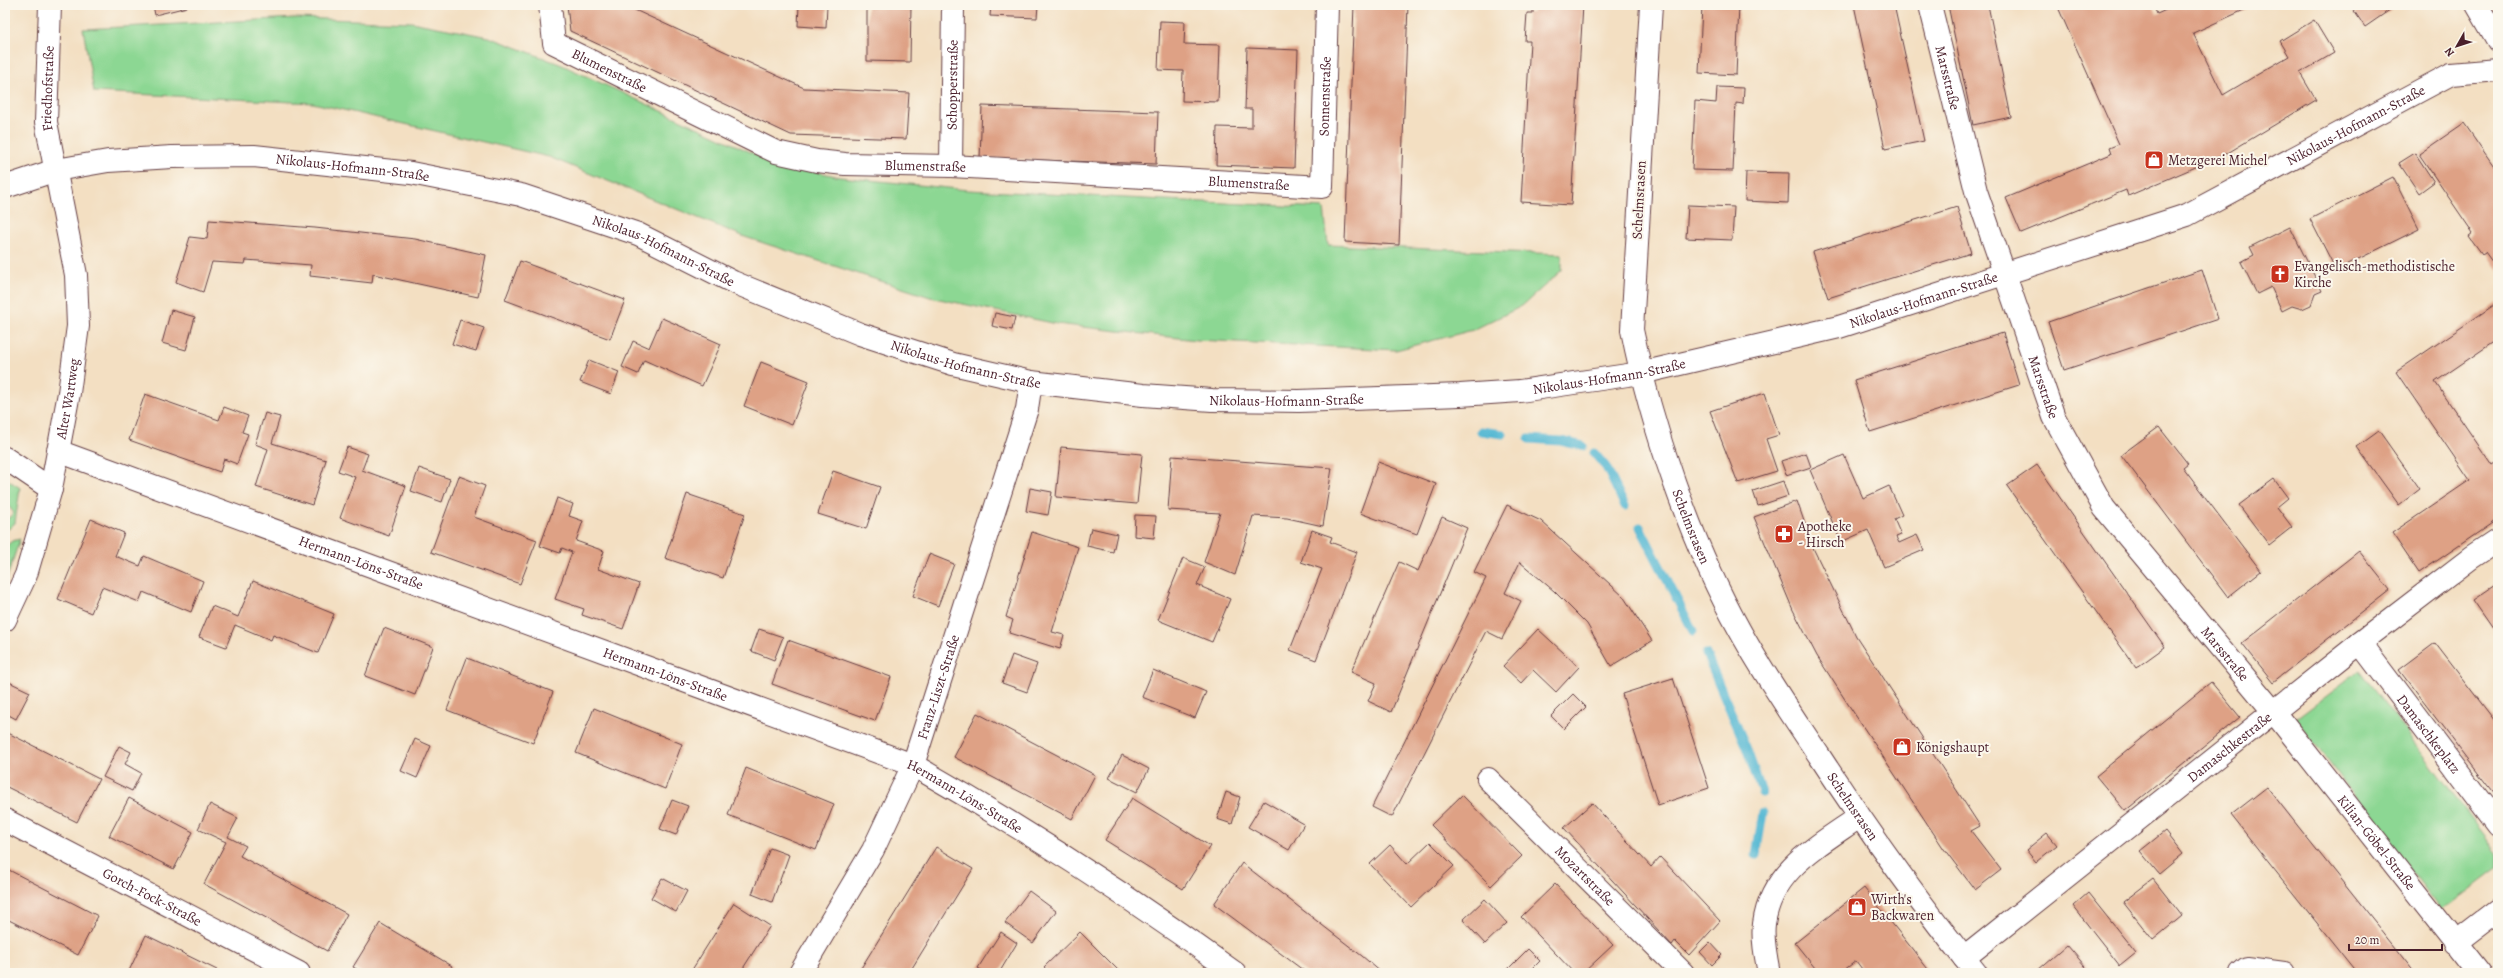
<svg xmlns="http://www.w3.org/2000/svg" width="2503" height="978" viewBox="0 0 2503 978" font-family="Alegreya,serif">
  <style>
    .green { fill: #8cd793; stroke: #6b7b5f }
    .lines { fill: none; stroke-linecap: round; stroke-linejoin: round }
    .stream { stroke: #55b8d3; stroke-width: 9 }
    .building { fill: #dea185 }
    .minor-casing { stroke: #633c42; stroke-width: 24 }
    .major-casing { stroke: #633c42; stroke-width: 24 }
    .minor { stroke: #fff; stroke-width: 22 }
    .major { stroke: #fff; stroke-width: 22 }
    .labels { text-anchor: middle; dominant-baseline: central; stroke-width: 4; stroke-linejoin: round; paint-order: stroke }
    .street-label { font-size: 14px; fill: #4a1f2b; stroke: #fbf7ec }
    .poi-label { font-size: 14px; fill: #4a1f2b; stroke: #fbf7ec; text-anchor: start }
  </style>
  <rect width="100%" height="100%" fill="#fbf7ec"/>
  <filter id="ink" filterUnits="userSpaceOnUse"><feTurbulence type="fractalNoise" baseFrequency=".025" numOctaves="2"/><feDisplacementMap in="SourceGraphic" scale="8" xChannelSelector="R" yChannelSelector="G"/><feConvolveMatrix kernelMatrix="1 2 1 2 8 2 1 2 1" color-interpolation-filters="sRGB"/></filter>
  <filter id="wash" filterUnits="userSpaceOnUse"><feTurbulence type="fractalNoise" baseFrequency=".012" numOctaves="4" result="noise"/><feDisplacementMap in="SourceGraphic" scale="16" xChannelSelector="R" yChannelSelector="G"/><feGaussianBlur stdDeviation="0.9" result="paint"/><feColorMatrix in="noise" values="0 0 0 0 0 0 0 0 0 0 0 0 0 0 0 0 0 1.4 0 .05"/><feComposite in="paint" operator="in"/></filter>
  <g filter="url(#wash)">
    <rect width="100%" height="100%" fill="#f3dfc2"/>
    <g class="green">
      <path d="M296,18L411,22L489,37L562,65L770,161L840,177L968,190L1324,208L1328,245L1562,254V270L1522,306L1473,330L1396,350L1196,340L1057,324L930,297L745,237L549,157L313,103L94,92L83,29Z"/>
      <path d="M5,478L20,488L15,523L5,532V521L14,513L5,502Z"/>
      <path d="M20,539L5,583V547L12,541Z"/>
      <path d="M2360,671L2498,853V868L2441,911L2296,719Z"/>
    </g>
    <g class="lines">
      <g class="stream">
        <path d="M1481,431L1503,434"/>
        <path d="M1529,439L1561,441L1583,446"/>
        <path d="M1594,453L1606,467L1625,506"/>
        <path d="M1640,527L1693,631"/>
        <path d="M1706,654L1746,747L1762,793"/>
        <path d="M1756,855L1763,813"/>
      </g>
    </g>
    <g id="blocks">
      <g class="building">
        <path d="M153,5H187V7L155,15Z"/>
        <path d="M567,5H624L804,88L909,93L906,139L791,135L570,31Z"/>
        <path d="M799,5H827L826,28L798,26Z"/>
        <path d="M867,5H911L910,62L867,61Z"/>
        <path d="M991,5H1038L1037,18L990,16Z"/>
        <path d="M1354,5H1408L1399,245L1345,242Z"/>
        <path d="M1533,5H1583L1571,205L1521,202L1530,41H1525L1527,13H1533Z"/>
        <path d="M1702,5H1739L1736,75L1699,73Z"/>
        <path d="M1854,5H1894L1924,141L1885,149Z"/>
        <path d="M1948,5H1988L2011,117L1973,125Z"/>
        <path d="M2057,5H2153L2157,14L2177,5H2255L2193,33L2223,95L2289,56L2280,41L2314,20L2334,53L2300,73L2316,100L2226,154L2128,196L2126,190L2021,233L2006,198L2111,154L2109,148L2119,144Z"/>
        <path d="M2350,5H2397L2365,27Z"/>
        <path d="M1160,21L1185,22L1184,44L1220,45L1218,102L1182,101L1183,71L1158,70Z"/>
        <path d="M1247,48L1298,50L1294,168L1216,165L1217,127L1252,128V109H1245Z"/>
        <path d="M1717,87L1744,88L1743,104L1736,103L1733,171L1692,170L1695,101L1716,103Z"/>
        <path d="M982,106L1158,112L1156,164L980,158Z"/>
        <path d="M2464,123L2498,172V270L2485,252L2482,254L2469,236L2473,233L2419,154Z"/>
        <path d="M2415,153L2434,182L2419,193L2399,163Z"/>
        <path d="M1746,172L1789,173L1788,203L1745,201Z"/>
        <path d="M2393,177L2419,229L2336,270L2310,219Z"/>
        <path d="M1688,205L1734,207L1732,240L1686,238Z"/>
        <path d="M1957,207L1971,253L1828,298L1813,252Z"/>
        <path d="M209,220L315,228L415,239L486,255L478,297L373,274L372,283L310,276L311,265L246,260L245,264L212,262L203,292L176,282L190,237L207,239Z"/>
        <path d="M2290,227L2322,291L2315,294L2311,305L2302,309L2292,306L2282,311L2271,287L2257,294L2241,262L2254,255L2250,247Z"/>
        <path d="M520,261L625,300L610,339L505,300Z"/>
        <path d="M2202,270L2218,319L2064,370L2048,322Z"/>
        <path d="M2497,303L2498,339L2435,382L2492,465L2498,461V519L2419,573L2392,533L2470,480L2396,372Z"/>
        <path d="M171,310L195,317L186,350L162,343Z"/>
        <path d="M995,313L1015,317L1012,330L992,326Z"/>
        <path d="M662,318L721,344L702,386L644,360L638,374L622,367L633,341L649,348Z"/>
        <path d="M460,320L484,328L476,351L452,344Z"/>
        <path d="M2003,333L2019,385L1870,432L1854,380Z"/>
        <path d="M589,360L619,372L611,394L580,382Z"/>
        <path d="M761,362L809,381L792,425L744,406Z"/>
        <path d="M1765,393L1779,435L1766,439L1777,471L1738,483L1710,411Z"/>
        <path d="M145,394L219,420L224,407L248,416L242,432L248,434L237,464L224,459L220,472L129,440Z"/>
        <path d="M265,413L280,417L272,443L326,460L312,505L256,487L268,449L255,444Z"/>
        <path d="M2159,427L2188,464L2183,468L2261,571L2228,597L2121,455Z"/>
        <path d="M2379,431L2420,489L2399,505L2357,447Z"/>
        <path d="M347,447L368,454L362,470L406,486L389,536L340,518L355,477L338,471Z"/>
        <path d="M1061,447L1142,454L1137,504L1056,497Z"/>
        <path d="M1806,453L1811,467L1786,475L1781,461Z"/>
        <path d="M1844,455L1863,498L1889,486L1902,515L1894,519L1901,535L1896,537L1899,543L1917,535L1924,550L1884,567L1868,530L1841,542L1810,470Z"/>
        <path d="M1172,456L1332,468L1323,526L1287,518L1253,516L1235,575L1204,562L1220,513L1168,510Z"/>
        <path d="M1378,462L1436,484L1417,534L1360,513Z"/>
        <path d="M2037,465L2165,647L2136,668L2007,486Z"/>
        <path d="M419,468L450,479L442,502L411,491Z"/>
        <path d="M833,471L880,487L866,529L818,514Z"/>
        <path d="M459,476L485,486L474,517L537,540L520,584L431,552Z"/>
        <path d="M2274,479L2288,498L2277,507L2292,527L2269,545L2239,505Z"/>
        <path d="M1783,481L1788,496L1758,506L1753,491Z"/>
        <path d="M1030,488L1052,492L1048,515L1026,511Z"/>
        <path d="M687,494L745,514L723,578L665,558Z"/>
        <path d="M557,498L573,504L569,516L583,521L576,541L604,551L598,569L639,584L623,629L582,615L584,609L555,599L572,552L562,548L560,553L540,546Z"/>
        <path d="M1797,501L1814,550L1856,636L1980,826L1971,831L2001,870L1975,890L1944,849L1844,698L1817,656L1793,610L1754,517Z"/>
        <path d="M1507,505L1541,521L1623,596L1652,641L1611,666L1587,624L1554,591L1520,562L1505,593L1521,601L1502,639L1486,631L1392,817L1372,807L1486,578L1474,572Z"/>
        <path d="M1135,515L1156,516L1154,538L1134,536Z"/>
        <path d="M1442,517L1467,528L1391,712L1368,701L1376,683L1351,672L1399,562L1418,571Z"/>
        <path d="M91,519L124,533L115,556L140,566L144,556L203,581L191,612L143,592L139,602L102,587L91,613L58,599Z"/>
        <path d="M1091,528L1117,534L1113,552L1087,546Z"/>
        <path d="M1312,530L1332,537L1330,542L1357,552L1316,660L1290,650L1322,569L1301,562Z"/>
        <path d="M1032,532L1078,547L1052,632L1064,635L1060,649L1009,633L1013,620L1006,617Z"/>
        <path d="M2359,551L2390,590L2273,682L2242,643Z"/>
        <path d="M929,554L954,564L938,606L913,596Z"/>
        <path d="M1183,558L1205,567L1197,585L1230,599L1212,642L1158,620Z"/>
        <path d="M253,581L334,614L318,653L273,635L271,640L235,625L226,647L199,637L212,606L238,617Z"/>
        <path d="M2498,583V636L2473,600Z"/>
        <path d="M384,628L433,647L415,695L365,676Z"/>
        <path d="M759,629L783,637L774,660L751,651Z"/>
        <path d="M1538,629L1579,667L1556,692L1533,670L1521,683L1503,666Z"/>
        <path d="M788,640L891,677L875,721L772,684Z"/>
        <path d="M2435,643L2498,725V799L2399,670Z"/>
        <path d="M1012,655L1037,664L1027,692L1002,683Z"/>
        <path d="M467,658L553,692L533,743L447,710Z"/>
        <path d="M1153,670L1206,692L1195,718L1142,697Z"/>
        <path d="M1673,678L1709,788L1658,805L1622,694Z"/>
        <path d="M7,681L30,692L16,719L5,713V686Z"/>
        <path d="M2211,682L2240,717L2125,811L2096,776Z"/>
        <path d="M1573,694L1586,707L1564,729L1551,716Z"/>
        <path d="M594,708L682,744L665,789L576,753Z"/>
        <path d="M977,713L1095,775L1072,819L954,757Z"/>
        <path d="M8,733L99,779L77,822L5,786V738Z"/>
        <path d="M415,739L431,746L417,778L401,771Z"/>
        <path d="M119,746L131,752L125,764L141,773L132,791L103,777Z"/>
        <path d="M1122,755L1149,769L1137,792L1109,778Z"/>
        <path d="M746,768L834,804L816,850L728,815Z"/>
        <path d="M2267,787L2297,825L2415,973H2357L2261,853L2231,815Z"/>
        <path d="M1226,792L1240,797L1232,824L1217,819Z"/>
        <path d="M1462,795L1522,856L1491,886L1431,825Z"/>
        <path d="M129,798L193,832L174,869L109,836Z"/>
        <path d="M1132,798L1210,846L1183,889L1105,840Z"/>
        <path d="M672,800L688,806L676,835L660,829Z"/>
        <path d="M1264,801L1304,824L1289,850L1248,827Z"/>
        <path d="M1592,803L1651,867L1660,857L1720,921L1689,955L1675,941L1672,945L1564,828Z"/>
        <path d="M210,804L238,818L228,837L246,846L240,856L347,914L327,951L204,884L226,842L198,829Z"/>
        <path d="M2165,831L2183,854L2159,874L2140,851Z"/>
        <path d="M2047,833L2057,845L2036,862L2026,850Z"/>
        <path d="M1430,842L1454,866L1411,907L1370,864L1390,845L1407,864Z"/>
        <path d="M936,847L973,869L909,973H858Z"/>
        <path d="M770,848L789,855L772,902L752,894Z"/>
        <path d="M1242,863L1362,956L1382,973H1307L1214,904Z"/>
        <path d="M5,868L98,916L78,955L5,918Z"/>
        <path d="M662,878L687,891L676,912L651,898Z"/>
        <path d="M2153,879L2182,916L2153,940L2123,902Z"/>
        <path d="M1555,884L1613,945L1583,973H1574L1521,917Z"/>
        <path d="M1864,888L1913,950L1931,973H1865L1856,961L1840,973H1819L1795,943Z"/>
        <path d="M1029,891L1056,911L1033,943L1005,923Z"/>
        <path d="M2088,893L2136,953L2120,966L2073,906Z"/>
        <path d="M1485,899L1507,923L1485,944L1463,920Z"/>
        <path d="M734,903L770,926L740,973H690Z"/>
        <path d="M380,923L452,966L448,973H363L353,967Z"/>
        <path d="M1001,932L1017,943L999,973H986L978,968Z"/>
        <path d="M1080,932L1121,973H1050L1044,967Z"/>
        <path d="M146,935L223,973H128Z"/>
        <path d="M1710,942L1722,955L1712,965L1700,952Z"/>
        <path d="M2067,945L2091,973H2041L2038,970Z"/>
        <path d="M1528,949L1540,961L1528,973H1504Z"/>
        <path d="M1641,969L1645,973H1636Z"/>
      </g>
    </g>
  </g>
  <g filter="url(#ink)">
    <use href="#blocks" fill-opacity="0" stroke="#633c42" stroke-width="1"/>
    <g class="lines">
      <defs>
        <g id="minor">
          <path id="s1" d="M550,5L554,43L776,152L817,161L845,164L951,166L1322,187L1327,5"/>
          <path id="s2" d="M1651,5L1632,330C1651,426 1691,543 1739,629C1763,673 1792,715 1820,757C1869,832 1920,904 1976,973"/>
          <path id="s3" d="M1930,5L1976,191L2054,417L2104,508L2273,711L2480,973"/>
          <path id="s4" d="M951,166L953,5"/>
          <path id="s5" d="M5,187L56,170L108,161L172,157L254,156L411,173L521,195L638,234L733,282L860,334L953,364L1031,382L1143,395L1212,400L1299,401L1460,395L1520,391L1641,373L1839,327L2187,215L2451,74L2498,70"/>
          <path id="s6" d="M58,451L913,765C1025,829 1131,897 1235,973"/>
          <path d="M5,458L51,489"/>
          <path id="s7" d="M5,620L26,575L51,489L69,393L78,326L76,275L46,122L50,5"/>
          <path id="s8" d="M2360,643L2498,825"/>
          <path id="s9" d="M1488,779L1683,973"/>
          <path id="s10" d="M5,820L299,973"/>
          <path d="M2455,943L2498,910"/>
          <path id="s11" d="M1964,958L2360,643L2471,558L2498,540"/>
          <path id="s12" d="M800,973L873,850L913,765L1027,409L1031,382"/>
          <path d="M1769,973C1766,958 1762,939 1764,924C1771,870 1818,846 1859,817"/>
          <path d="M2241,973L2247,968L2284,973"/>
        </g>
        <path id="major" d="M2477,5L2498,41"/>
      </defs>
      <use href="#minor" class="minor-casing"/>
      <use href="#major" class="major-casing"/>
      <use href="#minor" class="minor"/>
      <use href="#major" class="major"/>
    </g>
  </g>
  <defs>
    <symbol id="shop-square" viewBox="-11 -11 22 22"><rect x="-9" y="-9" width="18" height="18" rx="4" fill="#c8321e" stroke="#fbf7ec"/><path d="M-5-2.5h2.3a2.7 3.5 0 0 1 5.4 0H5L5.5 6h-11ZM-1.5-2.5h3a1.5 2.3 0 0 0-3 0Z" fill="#fff"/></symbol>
    <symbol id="church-square" viewBox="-11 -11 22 22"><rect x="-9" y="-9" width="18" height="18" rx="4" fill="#c8321e" stroke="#fbf7ec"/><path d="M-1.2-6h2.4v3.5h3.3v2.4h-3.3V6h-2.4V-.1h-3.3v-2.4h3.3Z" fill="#fff"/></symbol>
    <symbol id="pharmacy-square" viewBox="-11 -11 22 22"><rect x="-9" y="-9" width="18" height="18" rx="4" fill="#c8321e" stroke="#fbf7ec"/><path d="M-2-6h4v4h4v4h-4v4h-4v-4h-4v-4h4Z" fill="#fff"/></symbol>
  </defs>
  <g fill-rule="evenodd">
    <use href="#shop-square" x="2143" y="149" width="22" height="22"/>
    <use href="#church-square" x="2269" y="263" width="22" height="22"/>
    <use href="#pharmacy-square" x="1773" y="523" width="22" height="22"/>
    <use href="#shop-square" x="1891" y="736" width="22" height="22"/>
    <use href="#shop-square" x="1846" y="896" width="22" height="22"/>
  </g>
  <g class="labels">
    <g class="street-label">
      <text stroke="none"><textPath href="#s1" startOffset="100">Blumenstraße</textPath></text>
      <text stroke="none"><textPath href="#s3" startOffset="75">Marsstraße</textPath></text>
      <text stroke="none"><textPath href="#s4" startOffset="81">Schopperstraße</textPath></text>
      <text stroke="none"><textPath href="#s7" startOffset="545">Friedhofstraße</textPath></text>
      <text stroke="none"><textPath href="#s1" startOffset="924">Sonnenstraße</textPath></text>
      <text stroke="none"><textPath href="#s5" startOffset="2440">Nikolaus-Hofmann-Straße</textPath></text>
      <text stroke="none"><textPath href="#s1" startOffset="436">Blumenstraße</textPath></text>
      <text stroke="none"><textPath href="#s5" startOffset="352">Nikolaus-Hofmann-Straße</textPath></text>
      <text stroke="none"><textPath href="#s1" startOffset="760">Blumenstraße</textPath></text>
      <text transform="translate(1639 200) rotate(-87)">Schelmsrasen</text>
      <text stroke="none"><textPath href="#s5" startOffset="676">Nikolaus-Hofmann-Straße</textPath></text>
      <text stroke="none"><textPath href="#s5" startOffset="1972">Nikolaus-Hofmann-Straße</textPath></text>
      <text stroke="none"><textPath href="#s5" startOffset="1000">Nikolaus-Hofmann-Straße</textPath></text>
      <text stroke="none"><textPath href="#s5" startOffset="1648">Nikolaus-Hofmann-Straße</textPath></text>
      <text stroke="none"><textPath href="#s3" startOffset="399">Marsstraße</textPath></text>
      <text stroke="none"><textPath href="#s7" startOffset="231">Alter Wartweg</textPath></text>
      <text stroke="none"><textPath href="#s5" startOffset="1324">Nikolaus-Hofmann-Straße</textPath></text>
      <text stroke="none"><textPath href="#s2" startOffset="531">Schelmsrasen</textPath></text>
      <text stroke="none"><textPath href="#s6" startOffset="323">Hermann-Löns-Straße</textPath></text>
      <text stroke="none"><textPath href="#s3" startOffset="724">Marsstraße</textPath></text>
      <text stroke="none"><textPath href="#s6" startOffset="647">Hermann-Löns-Straße</textPath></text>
      <text stroke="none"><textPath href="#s12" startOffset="319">Franz-Liszt-Straße</textPath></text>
      <text stroke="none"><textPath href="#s8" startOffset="114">Damaschkeplatz</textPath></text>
      <text stroke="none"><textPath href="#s11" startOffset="339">Damaschkestraße</textPath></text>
      <text stroke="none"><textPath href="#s6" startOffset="971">Hermann-Löns-Straße</textPath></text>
      <text stroke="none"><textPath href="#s2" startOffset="855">Schelmsrasen</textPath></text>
      <text stroke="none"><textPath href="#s3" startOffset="966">Kilian-Göbel-Straße</textPath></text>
      <text stroke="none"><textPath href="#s9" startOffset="137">Mozartstraße</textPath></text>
      <text stroke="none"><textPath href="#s10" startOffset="166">Gorch-Fock-Straße</textPath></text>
    </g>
    <g class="poi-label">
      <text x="2168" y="160">Metzgerei Michel</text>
      <text x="2294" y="266">Evangelisch-methodistische<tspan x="2294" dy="16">Kirche</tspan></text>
      <text x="1798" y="526">Apotheke<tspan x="1798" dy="16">- Hirsch</tspan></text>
      <text x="1916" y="747">Königshaupt</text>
      <text x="1871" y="899">Wirth's<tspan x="1871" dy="16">Backwaren</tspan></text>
    </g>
  </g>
  <rect width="2503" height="978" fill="none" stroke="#fbf7ec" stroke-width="20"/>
  <g transform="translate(2457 46) rotate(231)" stroke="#fbf7ec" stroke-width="3" paint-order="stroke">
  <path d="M0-3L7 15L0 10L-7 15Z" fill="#4a1f2b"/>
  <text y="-6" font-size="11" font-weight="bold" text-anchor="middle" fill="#4a1f2b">N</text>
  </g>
  <path d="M2349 944v6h93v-6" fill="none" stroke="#4a1f2b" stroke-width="2"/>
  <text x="2355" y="944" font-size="12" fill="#4a1f2b" stroke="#fbf7ec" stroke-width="3" paint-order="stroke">20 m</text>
</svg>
